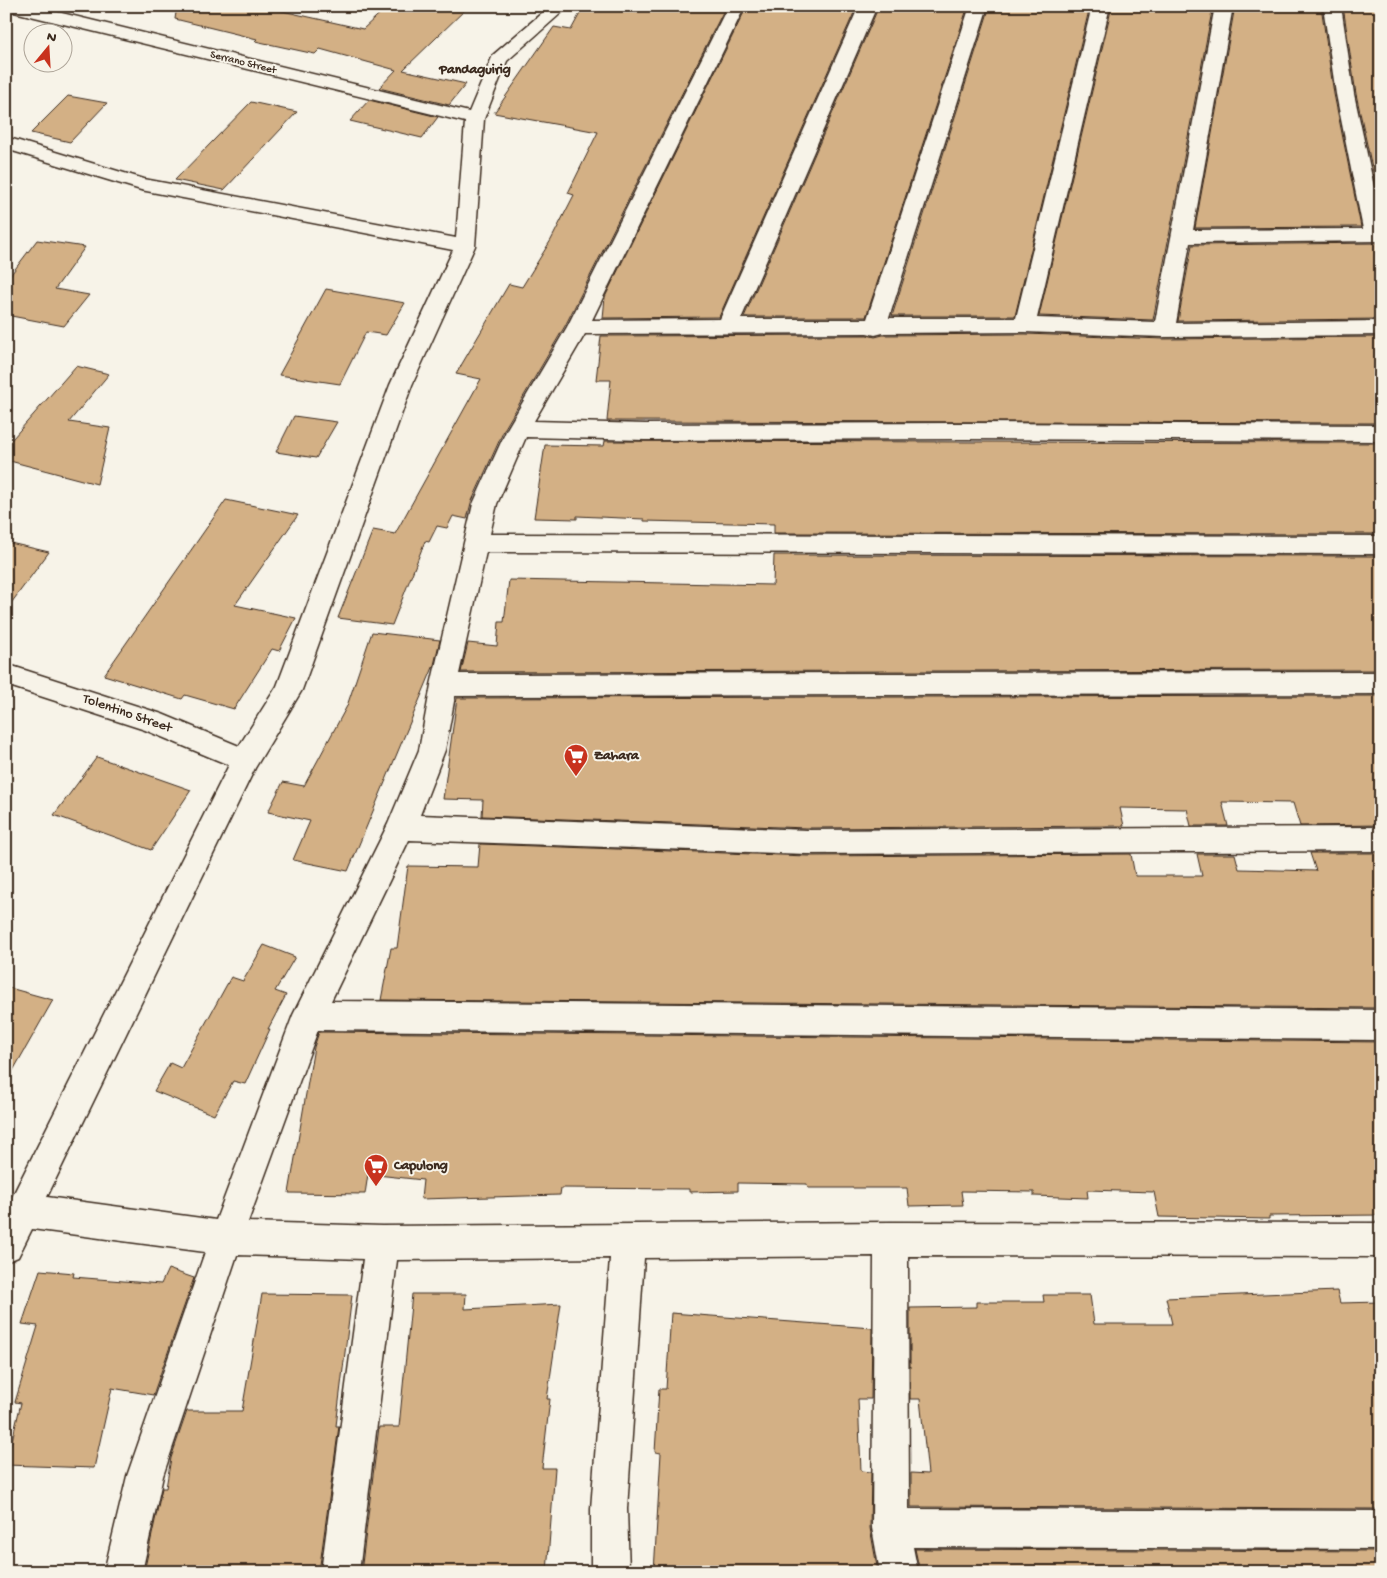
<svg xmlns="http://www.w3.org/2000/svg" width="1387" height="1578" viewBox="0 0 1387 1578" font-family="'Gochi Hand',sans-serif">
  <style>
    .building { fill: #d3b085; stroke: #3b2a1e }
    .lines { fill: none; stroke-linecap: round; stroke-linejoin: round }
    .minor-casing { stroke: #3b2a1e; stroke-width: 3 }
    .minor { fill: #f7f3e8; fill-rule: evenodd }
    .labels { text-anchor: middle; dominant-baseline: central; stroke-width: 4; stroke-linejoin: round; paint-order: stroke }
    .far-street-label { font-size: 11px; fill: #3b2a1e; stroke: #f7f3e8 }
    .far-quarter-label { font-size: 14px; font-weight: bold; fill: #3b2a1e; stroke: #f7f3e8 }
    .street-label { font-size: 14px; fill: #3b2a1e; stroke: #f7f3e8 }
    .poi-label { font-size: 14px; font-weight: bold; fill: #3b2a1e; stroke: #f7f3e8; text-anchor: start }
  </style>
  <rect width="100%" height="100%" fill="#f7f3e8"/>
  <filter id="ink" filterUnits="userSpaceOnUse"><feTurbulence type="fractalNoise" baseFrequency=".02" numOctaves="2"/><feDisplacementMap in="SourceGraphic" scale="10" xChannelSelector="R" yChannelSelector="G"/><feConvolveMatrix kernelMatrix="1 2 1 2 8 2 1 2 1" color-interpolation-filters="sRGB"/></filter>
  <g filter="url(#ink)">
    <g class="building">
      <path d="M177,6H260L363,29L388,6H469L403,70L466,84L449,105L379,88L396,70L320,49L315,54L255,41L257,39L175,19Z"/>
      <path d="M584,6L638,12L639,6H726L565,326L505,428L471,503L467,519L453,516L447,528L437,526L429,542L425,541L392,625L338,618L373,530L395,534L481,379L456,374L509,284L522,287L551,240L574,195L568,193L598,132L494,113L554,27L571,30Z"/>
      <path d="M747,6H857L719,317L603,318L605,297Z"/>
      <path d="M879,6H968L866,317H744Z"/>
      <path d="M990,6H1090L1015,316H892Z"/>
      <path d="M1112,6H1213L1153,320L1039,316Z"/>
      <path d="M1235,6H1321L1334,94L1361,227L1195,228Z"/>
      <path d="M1343,6H1381V209L1356,94Z"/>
      <path d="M68,96L107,103L70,142L31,133Z"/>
      <path d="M369,100L438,117L422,138L350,121Z"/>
      <path d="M251,102L297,112L224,190L175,180Z"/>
      <path d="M37,240L85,247L55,289L89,295L64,326L6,315V281Z"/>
      <path d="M1381,243V319L1178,321L1192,245Z"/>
      <path d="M326,289L405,303L386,335L366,332L340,384L279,375Z"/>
      <path d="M1025,334L1164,339L1381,337V423L607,421L611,380H596L601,336L867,335L875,337L883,335Z"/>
      <path d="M76,366L109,374L69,422L110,428L97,484L6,460V446Z"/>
      <path d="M294,416L337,422L316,458L276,452Z"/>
      <path d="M605,441L1381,443V534L774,533V524L644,521V519L577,516V519L534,518L545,445L604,446Z"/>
      <path d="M226,500L298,515L235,605L296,618L279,651L272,649L234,709L185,695L182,699L104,675Z"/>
      <path d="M6,542L49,552L6,610Z"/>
      <path d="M774,555L1381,556V670L461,672L468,643L497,646L499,622H504L509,580L773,585Z"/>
      <path d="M372,632L440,640L434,665L348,871L293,860L310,821L268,812L283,782L304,786L347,706Z"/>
      <path d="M1381,696V825L1300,826L1293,803L1222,802L1228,826H1191L1187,809L1120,808L1124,826L807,828L482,816L483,800L443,799L457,698Z"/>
      <path d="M97,757L191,790L151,850L54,815Z"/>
      <path d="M480,844L807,856L1131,854L1135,876H1202L1197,854H1235L1239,869L1316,871L1310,853H1381V1008L381,1000L391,948H397L408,866L478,867Z"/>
      <path d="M264,945L295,957L275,991L286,995L268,1029H270L245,1084L233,1081L214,1115L154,1091L170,1063L181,1068L231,977L243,981Z"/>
      <path d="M6,987L53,1000L6,1083Z"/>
      <path d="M319,1032L1381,1042V1215L1269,1216V1219L1159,1217L1154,1192L1087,1190L1088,1198L1034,1196V1192L961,1191L963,1205L909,1206L907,1188H808L807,1184L738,1183V1191L689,1192V1189L561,1188L560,1195L421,1199L423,1180L368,1174L365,1194L289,1193L314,1047Z"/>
      <path d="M168,1269L194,1278L153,1395L112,1388L94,1468L6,1465L21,1403L15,1402L38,1326L22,1324L40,1270L74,1273L73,1277L161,1284Z"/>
      <path d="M1337,1291L1340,1303L1381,1302V1509L911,1507V1473L928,1474L920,1399H910V1308L976,1307V1302H1044L1043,1295H1090L1094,1324H1172L1166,1298Z"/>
      <path d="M262,1294L352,1295L336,1426H339L319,1572H144L162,1488H166L171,1458L187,1411H242Z"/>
      <path d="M412,1294H466L465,1309L561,1304L547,1399H550L542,1468H555L547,1572H361L379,1427H399Z"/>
      <path d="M671,1313L872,1328L871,1399H858L861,1471L871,1472L870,1528L878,1572H654L661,1453L655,1452L659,1389H666Z"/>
      <path d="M915,1549L1381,1551V1572H920Z"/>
    </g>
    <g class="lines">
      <defs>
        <path id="minor" d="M6,6H33L469,112L493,55L550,6H569L507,61L484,119L475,246L412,385L302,690L255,768L47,1197L216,1220L293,1015L388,824L419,750L431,685L473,504L507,429L567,327L728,6H745L592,320L720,319L859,6H877L741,319H867L970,6H988L889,318H1016L1092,6H1110L1037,318L1155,322L1215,6H1233L1193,230L1363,229L1336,94L1323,6H1341L1354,94L1381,219V241L1190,243L1176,323L1381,321V335L1164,337L1025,332L883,333L875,335L867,333L585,334L534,421L645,424L962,423L1381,425V441L962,439L645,440L526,437L497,504L490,534L1381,536V554L486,552L459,674L1381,672V694L455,696L445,750L420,815L807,830L1381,827V851L807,854L409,840L331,1001L1381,1010V1040L318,1030L248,1222L382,1226L891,1222L1381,1223V1257L908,1256L909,1509L1381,1511V1549L913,1547L918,1572H880L872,1528L874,1256L644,1258L627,1509L629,1572H591V1509L610,1258L397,1260L359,1572H321L363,1259L237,1255L163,1476L142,1572H104L127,1476L205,1252L32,1229L18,1257L6,1262V1209L229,765L145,730L6,685V664L162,714L239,746L277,686L390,385L453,250L141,190L6,149V137L144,179L456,238L465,122L6,10Z"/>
      </defs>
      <use href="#minor" class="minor-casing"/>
      <use href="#minor" class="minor"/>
    </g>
  </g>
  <defs>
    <symbol id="supermarket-pin" viewBox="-11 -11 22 30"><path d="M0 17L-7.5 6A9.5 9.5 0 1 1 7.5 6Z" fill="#c8321e" stroke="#f7f3e8"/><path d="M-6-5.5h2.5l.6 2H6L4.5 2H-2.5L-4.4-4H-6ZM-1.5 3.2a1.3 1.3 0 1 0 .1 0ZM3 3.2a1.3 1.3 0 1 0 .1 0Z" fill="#fff"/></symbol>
  </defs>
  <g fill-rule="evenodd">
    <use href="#supermarket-pin" x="562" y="742" width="28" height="38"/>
    <use href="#supermarket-pin" x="362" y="1152" width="28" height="38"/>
  </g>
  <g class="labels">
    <g class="far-street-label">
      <text transform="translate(243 63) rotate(14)">Serrano Street</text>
    </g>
    <g class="far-quarter-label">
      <text x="475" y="70">Pandaguirig</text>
    </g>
    <g class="street-label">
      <text transform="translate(127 714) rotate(19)">Tolentino Street</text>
    </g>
    <g class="poi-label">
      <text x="594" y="756">Zahara</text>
      <text x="394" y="1166">Capulong</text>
    </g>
  </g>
  <rect width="1387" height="1578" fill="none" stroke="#f7f3e8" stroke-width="25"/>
  <rect x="12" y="12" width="1362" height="1553" fill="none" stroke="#3b2a1e" stroke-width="2" filter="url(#ink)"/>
  <g transform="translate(48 48) rotate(18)"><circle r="24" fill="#f7f3e8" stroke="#aca397"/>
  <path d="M0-4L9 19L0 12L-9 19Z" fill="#c8321e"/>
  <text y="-8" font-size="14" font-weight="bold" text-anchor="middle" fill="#3b2a1e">N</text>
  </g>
</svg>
